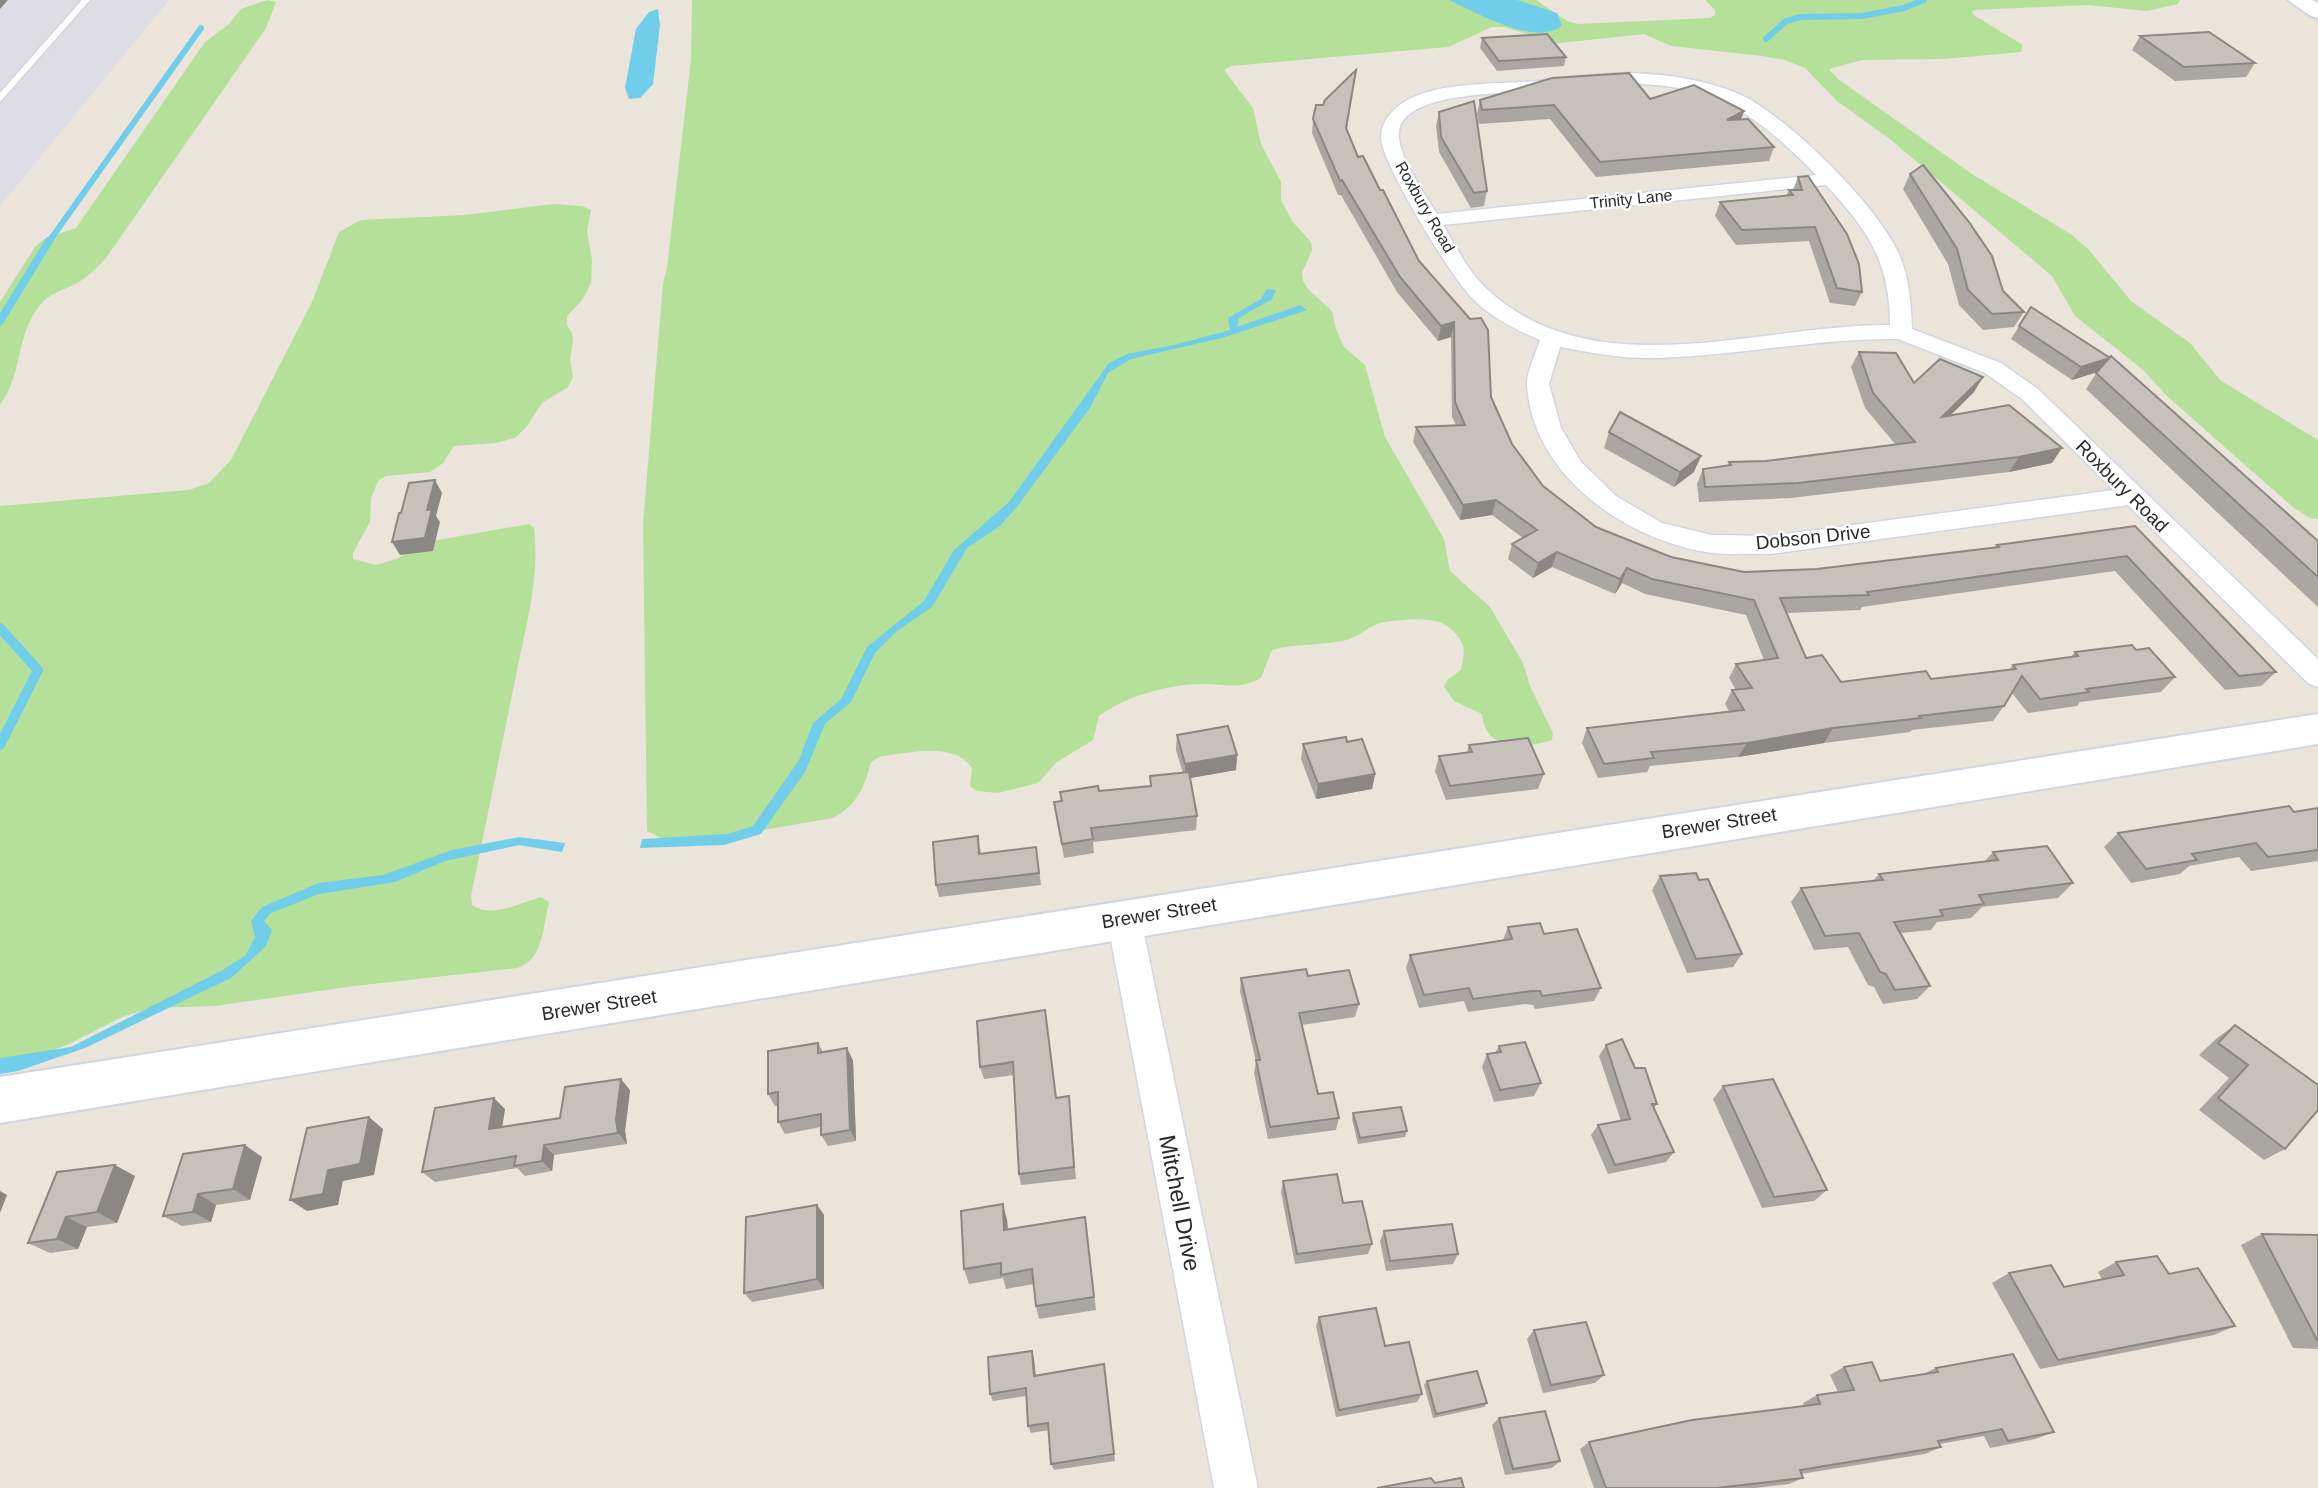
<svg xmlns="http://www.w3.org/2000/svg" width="2318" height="1488" viewBox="0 0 2318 1488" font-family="Arial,sans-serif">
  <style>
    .industrial { fill: #dedce4 }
    .green { fill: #b4e099 }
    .water { fill: #71ceea }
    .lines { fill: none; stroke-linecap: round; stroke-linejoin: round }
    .stream-far2 { stroke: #71ceea; stroke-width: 6 }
    .stream-far1 { stroke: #71ceea; stroke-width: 8 }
    .stream { stroke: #71ceea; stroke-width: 10 }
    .service-casing { stroke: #d1d5e2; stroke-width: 3 }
    .minor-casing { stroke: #d1d5e2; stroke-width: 3 }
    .secondary-casing { stroke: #d1d5e2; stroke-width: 4 }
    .service { fill: #fff; fill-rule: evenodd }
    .minor { fill: #fff; fill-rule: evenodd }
    .secondary { fill: #fff; fill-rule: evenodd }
    .wall { fill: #aaa6a1 }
    .shaded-wall { fill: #8b8783 }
    .building { fill: #c6c1bb; stroke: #8b8783; stroke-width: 2 }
    .labels { text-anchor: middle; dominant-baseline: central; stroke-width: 5; stroke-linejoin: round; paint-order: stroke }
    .far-street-label { font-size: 16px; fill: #292929; stroke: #fff }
    .street-label { font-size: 19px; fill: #292929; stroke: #fff }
    .near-street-label { font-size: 23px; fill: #292929; stroke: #fff }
  </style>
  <rect width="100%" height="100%" fill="#ebe4db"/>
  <path class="industrial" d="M0,0H169L0,206Z"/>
  <g class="green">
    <path d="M267,0L276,2L266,28L106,258C98,267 88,277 77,283C65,290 49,293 40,305C15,336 23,374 0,405V302L35,247L44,239L76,228L205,42L228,25L241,9Z"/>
    <path d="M692,0H1536L1567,21L1578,24L1710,18L1715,15V10L1705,0H2180L2178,4L2147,11L2088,5L1974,10L1972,12L1975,16L2023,45L2021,52L1944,59L1862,60L1829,69L1838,79L1972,174L2072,235L2089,250L2131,301L2190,343L2220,380L2318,440V519L2310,518L2294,508L2168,397L2142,369L2075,316L2052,276L1891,140L1837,101L1805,68L1785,60L1762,56L1671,46L1644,34L1551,44L1539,42L1524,33L1504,27H1492L1448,47L1231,66L1224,70L1253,108L1261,144L1281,182V200L1292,221L1311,242L1312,250L1302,273L1303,281L1308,289L1332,311L1336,329L1344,347L1365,365L1385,437L1444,539L1450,571L1490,607L1523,663L1530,686L1553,733L1552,740C1535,747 1497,749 1487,731C1484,727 1483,720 1482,714L1454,701L1444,687L1447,680L1461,670C1462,662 1466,651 1462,643C1460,637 1450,627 1444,624C1433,617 1388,619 1375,625C1365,629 1358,637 1347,640C1323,646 1296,643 1272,650L1261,678C1239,690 1226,684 1203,684C1169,684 1126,696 1099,716L1093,740L1057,762L1038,783L998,793L977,791L970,786L972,768C953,741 908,753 879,757L871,762C865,787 856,806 833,818L728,836L663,839L647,831L643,524L663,284L667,268L691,59Z"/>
    <path d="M554,204L582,206L591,210L587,231L592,260L591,283L583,299L567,316V325L572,333L573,341L570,359L573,377L568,387L542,403L527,426L515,438L496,443L454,446L443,463L430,472L386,476L378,481L371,498L370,522L353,553V559L376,565L396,559L432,541L529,524L534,528C540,582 525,628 515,681C500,752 486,824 471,896L472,905C491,919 520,903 541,897L549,902C543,926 544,960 517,968L354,986L215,1006L152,1008L124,1016L65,1046L20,1061L0,1062V506L189,490L209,483L231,460L312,302L339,232L361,220L464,215Z"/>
  </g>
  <g class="water">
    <path d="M1449,0H1517L1557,13L1562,25C1536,48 1476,12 1449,0Z"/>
    <path d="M658,9L660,25L653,84L640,98L629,99L625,88L636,29L649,12Z"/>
    <path d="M1267,289L1276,290L1272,299L1239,318L1237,327L1300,305L1307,310L1222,338L1131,359L1108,373L1090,408L1016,508L1000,526L967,548L932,607L897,631L875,653L851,702L825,724L805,772L761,834L724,845L640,848L642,839L727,834L753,826L799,760L813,723L841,699L867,647L924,601L954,550L1009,502L1109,363L1127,354L1174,345L1230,330L1228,318L1261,299Z"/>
    <path d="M519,837L565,843L562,852L519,845L445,861L395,882L319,894L271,913L264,921L272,930L266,946L231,978L85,1048L18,1071L0,1074V1058L71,1047L221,971L246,955L255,937L251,921L262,907L319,883L383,875L452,850Z"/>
  </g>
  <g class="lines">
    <g class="stream-far2">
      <path d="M1766,39L1786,21L1801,17L1862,16L1904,8L1924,0"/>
      <path d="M48,243L201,28"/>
    </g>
    <path class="stream-far1" d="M0,321L49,241"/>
    <path class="stream" d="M0,628L38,670L0,745"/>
    <defs>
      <path id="service" d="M82,0H90L0,102V93Z"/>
      <g id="minor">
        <path d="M1627,73C1666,74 1712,80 1747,98C1793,123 1874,203 1897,250C1909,274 1911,302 1912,329L2001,363L2038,389L2318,659V687L2308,683L2128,505L1771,554C1752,553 1731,555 1712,553C1628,541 1534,478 1527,386C1526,373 1536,353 1540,340C1516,330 1492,318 1473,299C1452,279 1383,165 1381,139C1380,128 1386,118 1394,110C1424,80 1496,85 1537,81C1567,78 1597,74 1627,73ZM1611,84C1708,81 1750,107 1816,175L1437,214C1425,194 1396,154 1399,131C1405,92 1501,94 1531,91C1558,89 1584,85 1611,84ZM1826,185C1868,230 1890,262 1890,325C1762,324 1595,389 1488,290C1469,273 1456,247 1443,225ZM1898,339L1985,373L2022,399L2114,490L1771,536L1712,535L1662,523L1616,496L1581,462L1561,428L1549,384L1560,347C1592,353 1624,359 1656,358C1738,356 1817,338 1898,339Z"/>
        <path d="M1124,905L1136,909L1141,919L1258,1488H1214L1107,919L1112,909Z"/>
      </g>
      <g id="secondary">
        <path d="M2288,0H2312L2318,3V18L2311,16Z"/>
        <path d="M2318,714V744L0,1123V1077Z"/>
      </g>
    </defs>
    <use href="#service" class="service-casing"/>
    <use href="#minor" class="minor-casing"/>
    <use href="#secondary" class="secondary-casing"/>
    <use href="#service" class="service"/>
    <use href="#minor" class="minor"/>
    <use href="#secondary" class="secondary"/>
  </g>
  <g class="wall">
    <path d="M2140,36L2255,63L2246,77L2175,81L2132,50Z"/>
    <path d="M1482,38L1566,57L1564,66L1497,71L1480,48Z"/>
    <path d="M1354,83L1347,129L1358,157L1419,261L1470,319L1491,397L1512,444L1543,486L1596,527L1671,557L1744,572L1817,569L1995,547L1997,545L2135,526L2276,672L2261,686L2225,690L2115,571L1862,607L1860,610L1787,613L1806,658L1841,682L1931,679L2009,670L2013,665L2071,657L2075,652L2136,650L2175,677L2161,692L2080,702L2077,706L2028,713L2012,693L2004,706L1993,721L1912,730L1910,732L1824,743L1738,757L1650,766L1647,772L1598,778L1582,743L1587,728L1729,711L1725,704L1732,690H1736L1729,678L1736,664L1764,660L1746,615L1645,594L1622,583L1615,594L1552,567L1533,578L1508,559L1512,544L1523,538L1492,515L1460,520L1413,442L1416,427L1456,425L1452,417L1451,337L1438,341L1397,292L1341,195H1338L1312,133L1313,119L1323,105Z"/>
    <path d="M1650,99L1741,119L1774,147L1769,161L1596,177L1550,119L1479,124L1477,114L1480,100Z"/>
    <path d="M1439,112L1487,191L1484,206L1471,208L1439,152L1436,126Z"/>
    <path d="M1910,174L2003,291L2024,312L2014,327L1983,330L1959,305L1948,264L1903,189Z"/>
    <path d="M1798,177L1862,292L1855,306L1830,303L1809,241L1736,245L1715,216L1720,202L1786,196L1789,190H1793Z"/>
    <path d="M2031,307L2318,541V607L2086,389L2097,372L2072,380L2011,339Z"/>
    <path d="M1859,352L1914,383L1974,392L1950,416L2052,463L2009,472L1791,498L1699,502L1697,484L1703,469L1728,466L1729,462L1766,461L1896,445L1865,408L1851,367Z"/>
    <path d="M1609,432L1694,472L1674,487L1604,448Z"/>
    <path d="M1177,735L1237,755L1236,770L1190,778L1197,816L1196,830L1093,842L1094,853L1064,858L1054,802L1099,791L1150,786V776L1183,773L1176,750Z"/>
    <path d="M1347,742L1375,774L1372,789L1316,799L1301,759L1303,744Z"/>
    <path d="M1469,745L1544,774L1538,789L1446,800L1435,771L1439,756L1467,752Z"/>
    <path d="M2318,808V861L2251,871L2239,857L2189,866L2180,874L2131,883L2104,847L2118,833Z"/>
    <path d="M1036,847L1041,885L939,897L936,885L980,848L981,854Z"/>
    <path d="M1993,852L2073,883L2058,898L1982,907L1971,918L1937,922L1931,930L1901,933L1930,986L1917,999L1883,1004L1874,987L1868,985L1848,947L1814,950L1791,902L1801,888L1873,881L1879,874L1985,861Z"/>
    <path d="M1660,876L1742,954L1733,967L1687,973L1652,890Z"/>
    <path d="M1508,927L1544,934L1601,988L1594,1001L1535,1009L1533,1005L1525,1004L1468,1012L1464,1001L1419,1008L1406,968L1410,955L1503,940Z"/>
    <path d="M1241,978L1359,1004L1355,1017L1302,1025L1318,1094L1339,1118L1336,1130L1268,1139L1254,1073L1256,1062L1240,991Z"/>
    <path d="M977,1021L1056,1098L1070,1108L1076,1179L1021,1185L1019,1174L1014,1075L984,1079L980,1067Z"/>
    <path d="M2235,1025L2285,1149L2264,1160L2199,1110L2229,1078L2199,1055L2217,1038Z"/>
    <path d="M818,1043L823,1052L847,1048L853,1061L856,1141L828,1146L821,1135V1127L785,1134L778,1122V1106H775L768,1094Z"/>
    <path d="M1606,1045L1635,1068L1657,1104L1654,1108L1674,1152L1666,1162L1608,1174L1591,1135L1598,1125L1621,1121L1599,1056Z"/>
    <path d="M1499,1046L1541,1083L1534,1096L1494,1102L1482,1067L1487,1054L1495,1053Z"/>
    <path d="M1723,1086L1827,1190L1814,1201L1762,1208L1713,1099Z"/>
    <path d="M630,1090L625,1131L627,1144L554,1155L552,1171L525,1176L517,1168L435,1182L422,1172L505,1109L502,1127L560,1118Z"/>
    <path d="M1353,1113L1407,1131L1405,1137L1358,1144L1352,1119Z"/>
    <path d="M262,1157L250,1200L216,1205L211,1222L182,1226L163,1216Z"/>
    <path d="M57,1172L135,1176L117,1223L87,1227L78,1249L50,1253L28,1243Z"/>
    <path d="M1283,1181L1343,1203L1372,1244L1368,1254L1295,1264L1281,1192Z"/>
    <path d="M817,1205L824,1215V1289L752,1302L744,1293Z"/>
    <path d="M1085,1217L1096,1310L1039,1319L1036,1306L1034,1284L1006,1289L1003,1278L969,1284L964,1269L1007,1220L1008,1229Z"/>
    <path d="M1384,1231L1458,1254L1453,1264L1386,1271L1380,1241Z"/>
    <path d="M2262,1234L2318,1235V1349L2293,1348L2241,1245Z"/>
    <path d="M2116,1262L2169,1274L2235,1326L2214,1335L2040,1369L1992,1283L2009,1273L2064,1287L2102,1279L2098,1272Z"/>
    <path d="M1319,1317L1385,1346L1422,1394L1417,1402L1336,1417L1316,1326Z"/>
    <path d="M1534,1330L1604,1375L1595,1383L1543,1393L1527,1339Z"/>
    <path d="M1032,1351L1034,1359L1036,1375L1104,1364L1115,1461L1054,1470L1051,1464L1049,1430L1031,1433L1028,1426L1026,1396L993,1401L990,1394Z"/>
    <path d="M1844,1367L1880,1381L1923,1374L1936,1368L2054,1432L2035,1439L1990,1448L1984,1436L1940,1444L1941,1447L1925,1454L1801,1474L1803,1478L1789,1484L1755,1488H1594L1580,1449L1589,1442L1804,1406L1803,1403L1817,1395L1838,1392L1830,1375Z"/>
    <path d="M1427,1381L1487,1403L1484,1407L1433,1418L1424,1385Z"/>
    <path d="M1499,1418L1560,1461L1552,1468L1505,1475L1492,1425Z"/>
  </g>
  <g class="shaded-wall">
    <path d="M0,0H8L0,9Z"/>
    <path d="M1744,111L1739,125L1727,120Z"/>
    <path d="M1454,322L1451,337L1438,341L1441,326Z"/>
    <path d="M2110,358L2101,371L2072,380L2081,367Z"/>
    <path d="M1983,377L1974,392L1933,432L1942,417Z"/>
    <path d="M2062,448L2052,463L2009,472L2019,457Z"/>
    <path d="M1701,456L1694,472L1674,487L1680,472Z"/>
    <path d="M435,480L442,493L436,516L440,522L433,551L400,555L392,542L427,510Z"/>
    <path d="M1496,500L1492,515L1460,520L1463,505Z"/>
    <path d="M1557,552L1552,567L1533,578L1538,563Z"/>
    <path d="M1627,568L1622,583L1615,594L1620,579Z"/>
    <path d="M1833,728L1824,743L1738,757L1747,743Z"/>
    <path d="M1237,755L1236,770L1185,779V764Z"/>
    <path d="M1375,774L1372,789L1316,799L1318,784Z"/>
    <path d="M847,1048L853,1061L856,1141L850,1130Z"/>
    <path d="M621,1079L630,1090L625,1131L627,1144L618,1133L616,1120Z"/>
    <path d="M494,1098L505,1109L500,1140L489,1129Z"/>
    <path d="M369,1117L383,1129L374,1175L343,1181L338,1205L307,1211L290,1200L328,1170Z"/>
    <path d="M245,1145L262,1157L250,1200L233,1189Z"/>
    <path d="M544,1145L554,1155L552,1171L542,1161Z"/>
    <path d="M115,1165L135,1176L117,1223L97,1212Z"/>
    <path d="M0,1191L7,1195L0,1213Z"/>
    <path d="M198,1194L216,1205L211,1222L193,1212Z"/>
    <path d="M1003,1204L1007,1220L1009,1245L1004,1230Z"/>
    <path d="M817,1205L824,1215V1289L817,1279Z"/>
    <path d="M66,1217L87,1227L78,1249L57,1239Z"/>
    <path d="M1032,1351L1034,1359L1036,1384L1034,1376Z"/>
  </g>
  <g class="building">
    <path d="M2209,32L2255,63L2184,67L2140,36Z"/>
    <path d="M1547,34L1566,57L1499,61L1482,38Z"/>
    <path d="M1356,70L1346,128L1358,157L1363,156L1380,190H1383L1419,261L1470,319L1481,318L1488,330L1491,397L1512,444L1543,486L1596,527L1671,557L1744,572L1817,569L1999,547L1997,545L2135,526L2276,672L2239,676L2127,556L1867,592L1869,595L1780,598L1806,658L1822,655L1841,682L1926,671L1931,679L2016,669L2013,665L2078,656L2075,652L2132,645L2136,650L2149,648L2175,677L2086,689L2089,692L2040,699L2022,676L2004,706L1919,716L1921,718L1833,728L1747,743L1651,752L1654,758L1604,764L1587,728L1744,710L1732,690L1752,688L1736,664L1778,658L1754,600L1652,579L1627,568L1620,579L1557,552L1538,563L1512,544L1537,530L1496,500L1463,505L1416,427L1465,425L1455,402L1454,322L1441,326L1400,277L1342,180L1340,181L1313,119L1316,105H1323L1325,100Z"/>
    <path d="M1629,73L1650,99L1694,85L1744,111L1727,120L1748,119L1774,147L1600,162L1554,105L1482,110L1480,100L1552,78Z"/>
    <path d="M1474,101L1487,191L1474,193L1441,137L1439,112Z"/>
    <path d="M1923,165L1969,222L1992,256L2003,291L2024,312L1992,314L1968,290L1957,249L1910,174Z"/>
    <path d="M1808,176L1847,234L1859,264L1862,292L1837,288L1815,227L1742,230L1720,202L1793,195L1789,190H1802L1798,177Z"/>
    <path d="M2031,307L2110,358L2081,367L2019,326Z"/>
    <path d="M1859,352L1896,353L1914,383L1940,359L1983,377L1942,417L2009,405L2062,448L2019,457L1798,483L1705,487L1703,469L1731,465L1729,462L1766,461L1915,442L1873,393Z"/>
    <path d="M2111,356L2318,541V577L2096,373Z"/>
    <path d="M1620,412L1701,456L1680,472L1609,432Z"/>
    <path d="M435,480L427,510L432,509L425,538L392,542L399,513H401L409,483Z"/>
    <path d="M1228,726L1237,755L1185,764L1177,735Z"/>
    <path d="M1346,737L1347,742L1362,739L1375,774L1318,784L1303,744Z"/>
    <path d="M1528,738L1544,774L1450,786L1439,756L1472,752L1469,745Z"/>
    <path d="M1189,772L1197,816L1091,828L1093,839L1062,844L1054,802L1062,801L1060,792L1098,786L1099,791L1151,786L1150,776Z"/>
    <path d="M2289,806L2294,812L2318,808V850L2268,857L2256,843L2192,854L2197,860L2146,869L2118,833Z"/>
    <path d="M978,836L979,854L1036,847L1039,873L936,885L933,842Z"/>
    <path d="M2047,846L2073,883L1979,895L1984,904L1940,910L1943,916L1894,922L1930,986L1895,990L1886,974L1880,972L1859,933L1825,936L1801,888L1883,880L1879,874L1998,860L1993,852Z"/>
    <path d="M1696,873L1699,880L1708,879L1742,954L1696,959L1660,876Z"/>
    <path d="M1540,923L1544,934L1577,929L1601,988L1542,996L1540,991H1532L1473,999L1469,988L1424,995L1410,955L1512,939L1508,927Z"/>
    <path d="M1306,969L1308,976L1349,970L1359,1004L1299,1013L1318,1094L1333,1092L1339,1118L1270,1127L1256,1060H1260L1241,978Z"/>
    <path d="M1045,1010L1056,1098L1069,1096L1074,1167L1019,1174L1013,1062L980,1067L977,1021Z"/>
    <path d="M2235,1025L2318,1085V1110L2285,1149L2218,1098L2248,1065L2218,1043Z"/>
    <path d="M1622,1039L1635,1068H1645L1657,1104H1652L1674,1152L1615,1165L1598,1125L1630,1119L1606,1045Z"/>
    <path d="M1525,1042L1541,1083L1500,1090L1487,1054L1501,1052L1499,1046Z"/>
    <path d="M818,1043V1053L847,1048L850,1130L821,1135V1114L778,1122V1092L768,1094V1051Z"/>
    <path d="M621,1079L616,1120L618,1133L544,1145L542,1161L514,1166L516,1156L422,1172L435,1108L494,1098L489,1129L560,1118L565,1087Z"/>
    <path d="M1773,1079L1827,1190L1774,1197L1723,1086Z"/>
    <path d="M1401,1107L1407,1131L1360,1138L1353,1113Z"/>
    <path d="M369,1117L360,1164L328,1170L323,1194L290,1200L307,1128Z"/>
    <path d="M245,1145L233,1189L198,1194L193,1212L163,1216L183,1154Z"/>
    <path d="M115,1165L97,1212L66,1217L57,1239L28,1243L57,1172Z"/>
    <path d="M1337,1174L1343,1203L1362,1201L1372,1244L1297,1254L1283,1181Z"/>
    <path d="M1003,1204L1004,1230L1085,1217L1094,1297L1036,1306L1032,1269L1001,1275V1263L964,1269L961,1211Z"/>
    <path d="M817,1205V1279L744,1293L746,1217Z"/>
    <path d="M1452,1224L1458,1254L1390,1261L1384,1231Z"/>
    <path d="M2262,1234L2318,1235V1340H2317Z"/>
    <path d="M2157,1256L2169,1274L2198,1268L2235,1326L2058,1360L2009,1273L2051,1265L2064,1287L2124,1275L2116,1262Z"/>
    <path d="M1376,1308L1385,1346L1409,1342L1422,1394L1339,1410L1319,1317Z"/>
    <path d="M1586,1322L1604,1375L1551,1385L1534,1330Z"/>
    <path d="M1032,1351L1034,1376L1104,1364L1114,1454L1051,1464L1048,1423L1028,1426L1026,1388L990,1394L988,1357Z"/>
    <path d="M2013,1354L2054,1432L2008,1441L2002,1429L1938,1441L1941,1447L1800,1470L1803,1478L1716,1488H1606L1589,1442L1692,1420L1820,1404L1817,1395L1854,1390L1844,1367L1872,1362L1880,1381L1938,1372L1936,1368Z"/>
    <path d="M1477,1371L1487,1403L1436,1414L1427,1381Z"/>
    <path d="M1545,1411L1560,1461L1513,1469L1499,1418Z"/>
    <path d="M1431,1478L1435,1483L1461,1478L1464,1488H1377Z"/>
  </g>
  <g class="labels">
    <g class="far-street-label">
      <text transform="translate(1631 199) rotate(-6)">Trinity Lane</text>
      <text transform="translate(1425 207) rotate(60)">Roxbury Road</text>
    </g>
    <g class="street-label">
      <text transform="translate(2122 486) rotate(45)">Roxbury Road</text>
      <text transform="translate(1813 537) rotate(-6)">Dobson Drive</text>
      <text transform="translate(1719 823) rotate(-9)">Brewer Street</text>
      <text transform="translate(1159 913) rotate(-9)">Brewer Street</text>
      <text transform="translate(599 1005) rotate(-9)">Brewer Street</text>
    </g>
    <g class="near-street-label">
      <text transform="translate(1180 1203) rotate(79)">Mitchell Drive</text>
    </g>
  </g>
</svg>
